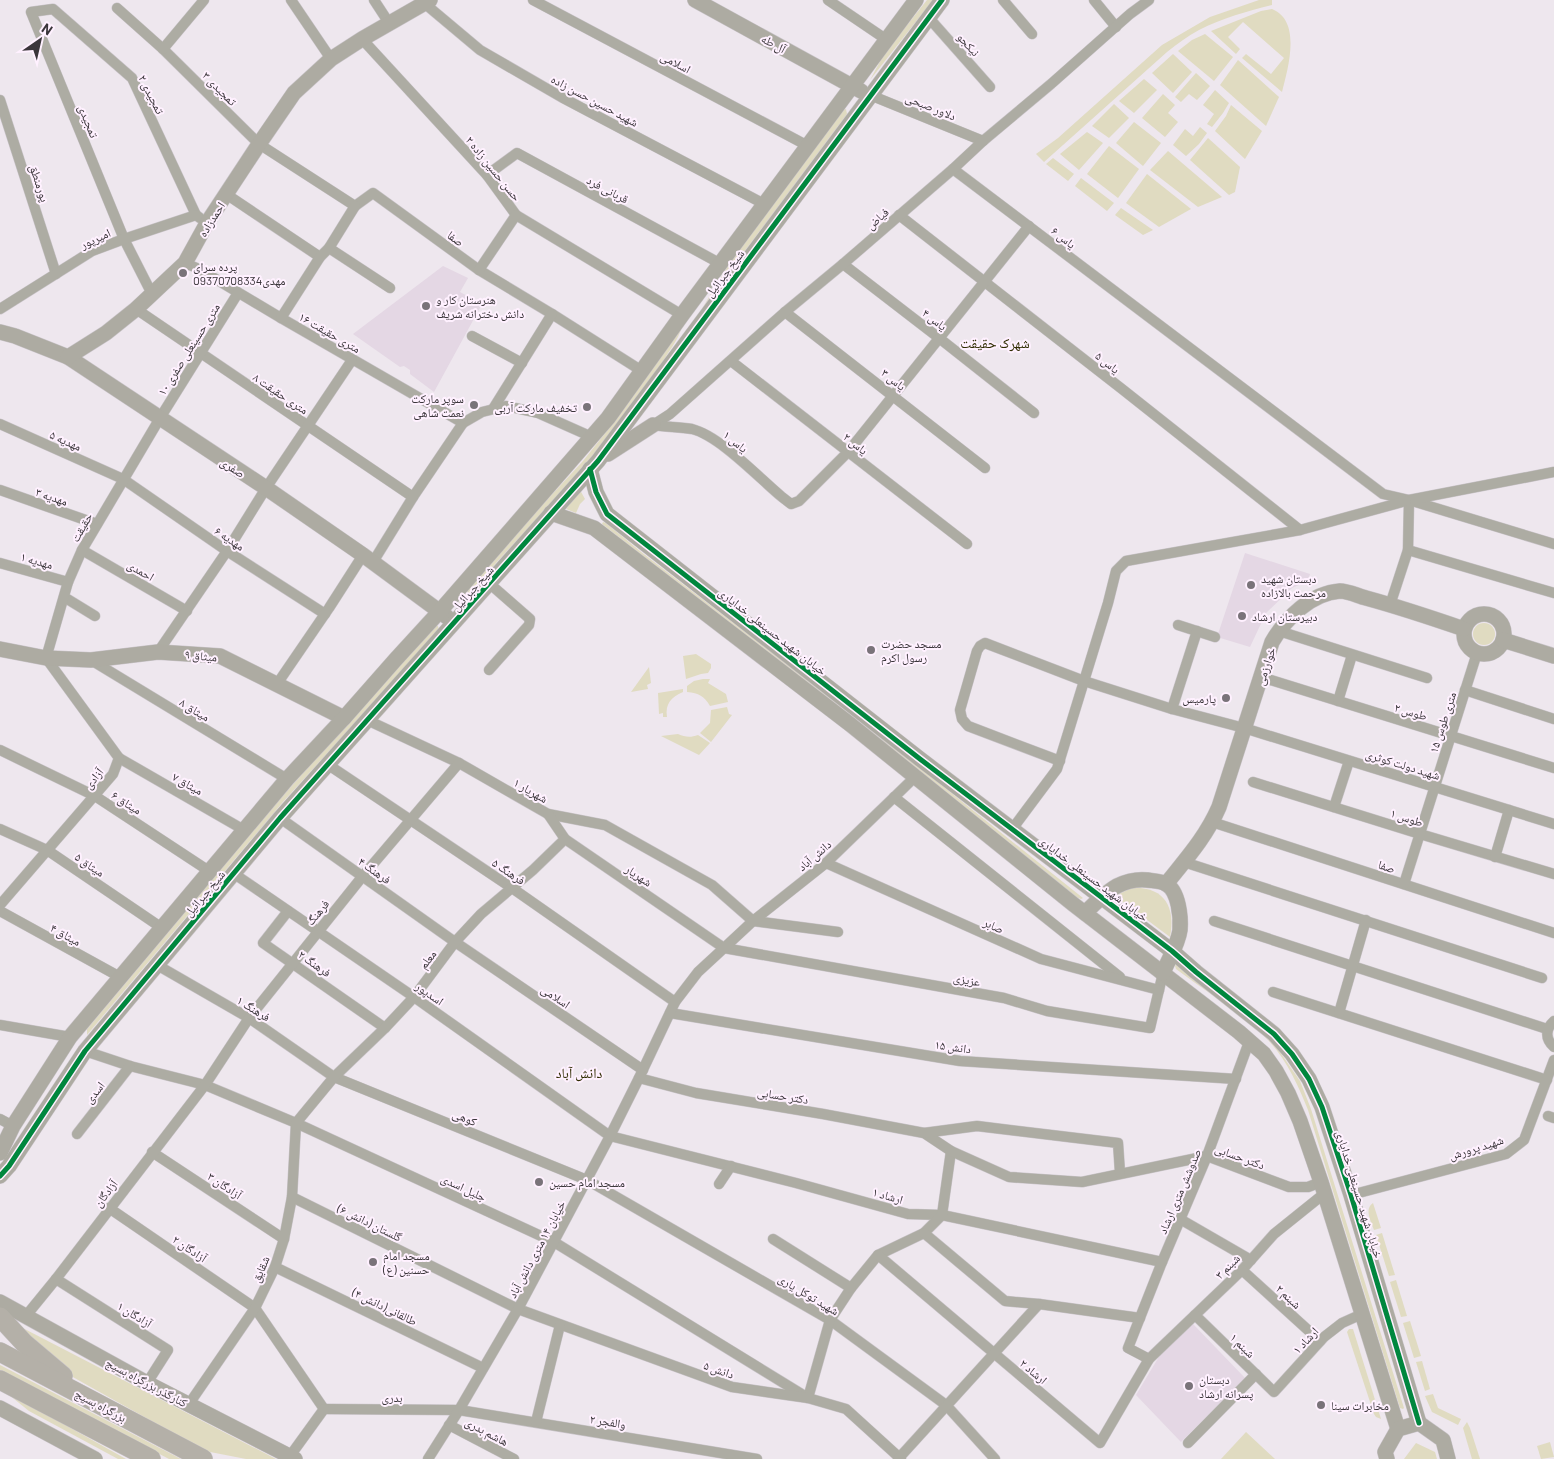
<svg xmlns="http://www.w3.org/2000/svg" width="1554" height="1459" viewBox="0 0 1554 1459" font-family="Barlow,'Noto Naskh Arabic',sans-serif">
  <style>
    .built { fill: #e4d7e4 }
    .green { fill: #e0dbc1 }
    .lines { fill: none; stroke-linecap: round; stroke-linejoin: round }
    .street-casing { stroke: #c9c4c9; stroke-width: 11 }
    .secondary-casing { stroke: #c9c4c9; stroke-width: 16 }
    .highway-casing { stroke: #c9c4c9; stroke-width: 20 }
    .street { stroke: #adaca3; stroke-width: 10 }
    .secondary { stroke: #adaba2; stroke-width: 15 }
    .highway { stroke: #b4b0a8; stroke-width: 19 }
    .cycleway-casing { stroke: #fff1ff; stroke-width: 8 }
    .cycleway { stroke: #00873e; stroke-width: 5 }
    .poi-dot { fill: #797379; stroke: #fff1ff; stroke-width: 2 }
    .labels { text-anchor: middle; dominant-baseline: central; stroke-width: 4; stroke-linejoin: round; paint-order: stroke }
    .street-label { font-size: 12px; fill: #3a353a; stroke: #fff1ff }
    .poi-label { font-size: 12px; fill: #3a353a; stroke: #fff1ff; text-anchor: start }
    .neighbourhood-label { font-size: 14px; fill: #2f2c01; stroke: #fff1ff }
  </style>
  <rect width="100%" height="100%" fill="#eee7ee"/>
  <g class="built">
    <path d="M443,266L468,278L460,292L482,304L434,392L410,374V370L404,366L400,367L353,334Z"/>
    <path d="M1245,553L1310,574L1308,581L1292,588L1266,613L1250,647L1217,637Z"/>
    <path d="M1193,1324L1245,1378L1181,1442L1136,1395L1163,1350Z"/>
  </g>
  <g class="green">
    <path d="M927,0H933L870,80L884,54Z"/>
    <path d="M1259,0H1272V5C1248,11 1222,18 1199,30C1188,36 1177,44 1167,52L1044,162L1036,154L1058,138L1162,45L1210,17Z"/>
    <path d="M1272,9C1302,21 1288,68 1282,92L1242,58L1246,54L1271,74L1284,58L1243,22L1228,37L1240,49L1236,54L1211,31L1261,11Z"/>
    <path d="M1205,34L1233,57L1214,81L1178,51L1192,40Z"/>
    <path d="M1173,54L1192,72L1173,93L1152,73Z"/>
    <path d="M1238,60L1279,97L1266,126L1220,85Z"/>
    <path d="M1196,73L1210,86L1197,100L1189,94L1181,102L1175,97Z"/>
    <path d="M1144,79L1157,90L1134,113L1119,101Z"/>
    <path d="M1215,90L1229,103L1223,113L1212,127L1207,124L1214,114L1203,105Z"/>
    <path d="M1163,94L1175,105L1168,113L1178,122L1165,137L1142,118Z"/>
    <path d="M1114,104L1129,118L1109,138L1092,126Z"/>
    <path d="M1231,105L1262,131L1245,159L1215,131L1226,116Z"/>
    <path d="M846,109L847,114L703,307L729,264L843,110Z"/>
    <path d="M1134,122L1161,143L1143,166L1116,143Z"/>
    <path d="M1200,127L1207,133L1199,144L1186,156L1173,145L1185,129L1193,136Z"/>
    <path d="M1087,132L1103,143L1079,170L1060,154Z"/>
    <path d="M1208,138L1240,167L1235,192L1229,195L1190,160Z"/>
    <path d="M1109,146L1139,169L1118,198L1087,174Z"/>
    <path d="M1168,151L1222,197L1198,207L1150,170Z"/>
    <path d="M1053,158L1074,174L1068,181L1046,164Z"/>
    <path d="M1147,174L1191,209L1159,227L1126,203Z"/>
    <path d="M1081,178L1114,203L1107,211L1075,186Z"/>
    <path d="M1121,208L1153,230L1143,235L1115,215Z"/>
    <path d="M682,326C679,340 668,351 662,364L586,465L497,562L463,601L458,604L492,559L583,461L610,427Z"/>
    <path d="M580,490L585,499L580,504L576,513L566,509Z"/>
    <path d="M603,522L606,523L640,551L880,736L1083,898L1081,899L1076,897L602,524Z"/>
    <circle cx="1484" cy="634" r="11"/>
    <path d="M434,626H438L439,630L283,802L87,1035V1029L280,799Z"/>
    <path d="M696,654L711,664V668L708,673L701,674L686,679L683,656Z"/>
    <path d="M649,667L651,683L647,685L648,689L631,692Z"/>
    <path d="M703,679H710L708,683L726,694L728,702L710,706C704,696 699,693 687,692V686L694,681Z"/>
    <path d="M683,689V692C671,697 665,704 667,717H663V713L659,714L658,693Z"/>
    <path d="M727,707L729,714L732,715L711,742L700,733L710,723L711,710Z"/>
    <path d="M678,734C685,737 690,738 698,735L710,743L699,755L661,736Z"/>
    <path d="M1131,888C1164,886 1176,907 1170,937L1115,896Z"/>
    <path d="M1176,964L1271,1039L1300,1081L1311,1109L1404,1408L1403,1409L1400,1408L1308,1110C1298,1085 1287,1060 1268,1040C1241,1013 1207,992 1176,969L1175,966Z"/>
    <path d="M1373,1203L1381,1228L1374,1230C1371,1221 1364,1209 1373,1203Z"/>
    <path d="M1382,1233L1395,1275L1389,1276L1376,1235Z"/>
    <path d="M1396,1280L1407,1316L1401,1317L1390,1282Z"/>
    <path d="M1410,1321L1421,1356L1414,1358L1403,1323Z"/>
    <path d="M15,1324L276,1459H246L205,1451L71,1376Z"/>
    <path d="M1349,1329H1353L1381,1419L1376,1417L1374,1414L1347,1332Z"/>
    <path d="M1422,1361L1430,1389L1425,1391L1416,1362Z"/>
    <path d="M0,1365L181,1459H169L0,1371Z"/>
    <path d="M3,1390L126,1459H118L29,1411Z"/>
    <path d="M1433,1394L1438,1408L1461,1419L1458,1425L1432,1412L1425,1396Z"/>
    <path d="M1467,1422L1470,1428L1480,1459H1472L1463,1428Z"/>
    <path d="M1246,1432L1275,1459H1221Z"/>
    <path d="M1550,1442L1554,1457L1541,1459L1537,1446Z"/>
    <path d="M1416,1443L1435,1452L1437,1459H1404Z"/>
  </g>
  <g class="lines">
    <defs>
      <g id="street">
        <path d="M291,0L331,59"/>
        <path d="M374,0L389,23"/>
        <path d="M533,0L808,146"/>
        <path d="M828,0L887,40"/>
        <path d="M1003,0L1032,34"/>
        <path d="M1094,0L1116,27"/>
        <path d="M424,3L480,50L563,98L764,204"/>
        <path d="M117,8L163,49L259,144L355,206L373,193L479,270L552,314L642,371"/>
        <path d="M929,18L990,87"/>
        <path d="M362,39L487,175L516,215L682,315"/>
        <path d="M163,49L204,0"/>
        <path d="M870,95L983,141"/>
        <path d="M0,100L56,274"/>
        <path d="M953,169L1383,494L1409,500L1554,544"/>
        <path d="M487,175L517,153L721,264"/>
        <path d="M226,194L320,257"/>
        <path d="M899,215L1122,389L1300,530"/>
        <path d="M329,248L390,288"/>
        <path d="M185,263L199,269L281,318L463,423"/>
        <path d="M843,264L939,338L1034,413"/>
        <path d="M479,270L516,215"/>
        <path d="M152,294L124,239L31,12L53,9L132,78L196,215"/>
        <path d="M0,309L92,251L124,239L196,215L200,218"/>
        <path d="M136,309L413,497"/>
        <path d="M785,312L985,468"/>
        <path d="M281,318L320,257L329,248L355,206"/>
        <path d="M472,336L522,363"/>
        <path d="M731,361L967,544"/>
        <path d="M493,409L552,314"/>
        <path d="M0,424L123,479L227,551L325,614"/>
        <path d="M653,425L670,414L785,312L843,264L953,169L983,141L1051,84L1130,14L1149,0"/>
        <path d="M653,425C666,427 679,427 692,429C720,436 759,478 782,497L791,504L799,501L848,452L1029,226"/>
        <path d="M0,490L97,524"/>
        <path d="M82,550L187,611"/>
        <path d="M1408,550L1554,593"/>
        <path d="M373,562L413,497L463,423L482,412L506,406L538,413L592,437"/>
        <path d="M0,563L68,582"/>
        <path d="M64,597L95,616"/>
        <path d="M1390,605L1408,550L1409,500L1554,472"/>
        <path d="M1178,625L1215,637"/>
        <path d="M1279,631L1427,678"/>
        <path d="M158,652L227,551L266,488L352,360"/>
        <path d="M91,660L287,779"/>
        <path d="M489,670L529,625L530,619L490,584"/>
        <path d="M1261,677L1554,768"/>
        <path d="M277,684L329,608L363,555"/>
        <path d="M1465,690L1554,719"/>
        <path d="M1338,701L1352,655"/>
        <path d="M1172,709L1197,631"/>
        <path d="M367,720L459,763L548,814L605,825L712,885L753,921L838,932"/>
        <path d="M0,750L95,796L209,871"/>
        <path d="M119,758L244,830"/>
        <path d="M1060,761L968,726L962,719L960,710L977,651L980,646L985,643L1084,681L1172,709L1244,728L1554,824"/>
        <path d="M327,764L512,888L675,1002"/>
        <path d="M1253,782L1420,834L1554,874"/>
        <path d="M894,797L1120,977"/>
        <path d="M1334,807L1349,761"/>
        <path d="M548,814L565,839L724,948L1004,998L1047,1011L1150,1028L1163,973"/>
        <path d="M280,818L455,942L643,1070"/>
        <path d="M1212,822L1554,933"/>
        <path d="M1013,828L1057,769L1108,603L1116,571L1126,561L1300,530L1406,501"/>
        <path d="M0,829L47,850L162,928"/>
        <path d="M1495,857L1509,810"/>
        <path d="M1185,861L1190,864L1542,978"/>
        <path d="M826,863L1041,959L1159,990"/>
        <path d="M233,873L414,997L610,1136L796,1183L908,1214L942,1215L1162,1262"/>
        <path d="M1404,884L1477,653"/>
        <path d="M0,905L113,774L119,758L46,658L68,582L82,550L160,418L238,293"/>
        <path d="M0,911L120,977"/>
        <path d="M288,911L263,943L385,1028"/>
        <path d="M1214,921L1547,1029"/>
        <path d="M157,965L249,1018L334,1077L587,1180L830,1320L946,1405L995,1459"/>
        <path d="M1273,992L1547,1080"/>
        <path d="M670,1013L960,1061L1236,1079"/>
        <path d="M1339,1013L1366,920"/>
        <path d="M1554,1021C1545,1029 1545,1039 1554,1047"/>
        <path d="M0,1025L70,1037"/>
        <path d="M85,1051L130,1066L205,1085L296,1123L554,1242L808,1398L830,1320L851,1288L878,1255L924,1233L942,1215L951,1151"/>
        <path d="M639,1078L696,1093L823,1114L924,1133L951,1151L1009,1177L1082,1182L1207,1156L1289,1187H1308L1321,1182"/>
        <path d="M1548,1116L1554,1118"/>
        <path d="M0,1119L13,1126"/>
        <path d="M924,1133L977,1126L1118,1143L1120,1173"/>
        <path d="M77,1134L130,1066"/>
        <path d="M152,1152L284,1239"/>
        <path d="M719,1184L731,1166"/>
        <path d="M1351,1195L1506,1154L1524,1140L1554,1060"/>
        <path d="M292,1197L518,1309L732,1387L808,1398L846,1409L901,1459"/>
        <path d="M109,1208L255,1308L324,1409"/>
        <path d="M1180,1219L1251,1260"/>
        <path d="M924,1233L1005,1301L1039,1304L1140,1318"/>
        <path d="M773,1239L851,1288"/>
        <path d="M878,1255L1100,1443L1149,1359L1242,1270L1274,1234L1325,1193"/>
        <path d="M275,1267L483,1368"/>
        <path d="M1242,1270L1320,1341"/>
        <path d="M56,1279L168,1350L147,1383"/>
        <path d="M1195,1315L1274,1392L1324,1337L1342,1323L1362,1314"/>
        <path d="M25,1317L56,1279L205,1085L249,1018L362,877L459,763"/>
        <path d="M1149,1359L1128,1348L1162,1262L1207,1156L1249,1042"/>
        <path d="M189,1404L255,1308L275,1267L284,1239L292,1197L296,1123L334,1077L385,1028L414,997L455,942L481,914L533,870L565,839"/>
        <path d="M324,1409L459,1410L757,1459"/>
        <path d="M536,1422L560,1325"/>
        <path d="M449,1425L514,1459"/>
        <path d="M1188,1443L1256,1374"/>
        <path d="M290,1456L324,1409"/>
        <path d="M428,1459L459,1410L518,1309L610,1136L639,1078L675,1002L698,972L724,948L753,921L826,863L916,776"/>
        <path d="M898,1459L1039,1304"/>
      </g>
      <g id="secondary">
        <path d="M695,0L861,91"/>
        <path d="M0,332L15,336L68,357L266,488L363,555L447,617"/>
        <path d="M68,357L106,333L136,309L185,263L207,223L259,144L294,93L331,59L362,39L430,0"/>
        <path d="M608,454L653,425"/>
        <path d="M590,469L596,492L607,514L920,759L1172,951L1196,972L1274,1034L1292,1054L1309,1079L1322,1107L1351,1195L1419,1423"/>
        <path d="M551,513L594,528L851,725L1073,904L1239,1032L1264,1054L1276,1071L1288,1093L1300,1121L1321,1182L1398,1429"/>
        <circle cx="1484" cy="634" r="20"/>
        <path d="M1503,640L1554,656"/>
        <path d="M0,649L46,658L91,660L158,652L220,656L344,718"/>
        <path d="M1166,884C1186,859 1206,837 1219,807L1272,642C1286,618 1311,593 1340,591C1348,591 1358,596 1366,598C1399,607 1432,618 1464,629"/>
        <path d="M1085,913C1095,903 1105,893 1117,886C1127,881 1137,879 1147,880C1153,881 1161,881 1166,884C1179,891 1181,918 1180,930C1178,945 1168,960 1163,973"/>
        <path d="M0,1153L13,1126L70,1037L287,779L344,718L396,659L440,611L608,418L682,315L916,0"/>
        <path d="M0,1176L9,1166L85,1051L280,818L598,461L942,0"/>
        <path d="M0,1302L147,1383L295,1459"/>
        <path d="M0,1408L95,1459"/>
        <path d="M1387,1459L1385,1452L1398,1429L1419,1423L1443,1440L1448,1459"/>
      </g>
      <g id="highway">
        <path d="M0,1317L24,1343L63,1376"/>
        <path d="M0,1352L203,1459"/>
        <path d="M0,1380L151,1459"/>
      </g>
    </defs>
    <use href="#street" class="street-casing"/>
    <use href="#secondary" class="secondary-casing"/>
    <use href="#highway" class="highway-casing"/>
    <use href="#street" class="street"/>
    <use href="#secondary" class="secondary"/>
    <use href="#highway" class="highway"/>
    <defs>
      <g id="cycleway">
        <path d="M590,469L596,492L607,514L920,759L1172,951L1196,972L1274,1034L1292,1054L1309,1079L1322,1107L1351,1195L1419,1423"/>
        <path d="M0,1176L9,1166L85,1051L280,818L598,461L942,0"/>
      </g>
    </defs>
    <use href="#cycleway" class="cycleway-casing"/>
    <use href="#cycleway" class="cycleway"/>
  </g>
  <g class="poi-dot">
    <circle cx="183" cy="273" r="5"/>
    <circle cx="426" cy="306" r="5"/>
    <circle cx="474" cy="405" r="5"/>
    <circle cx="587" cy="407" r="5"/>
    <circle cx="1251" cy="585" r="5"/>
    <circle cx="1242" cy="616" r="5"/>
    <circle cx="871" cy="650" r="5"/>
    <circle cx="1226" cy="698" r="5"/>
    <circle cx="539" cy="1182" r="5"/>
    <circle cx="373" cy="1262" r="5"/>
    <circle cx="1189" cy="1386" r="5"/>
    <circle cx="1321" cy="1405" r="5"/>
  </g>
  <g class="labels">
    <g class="street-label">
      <text transform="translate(774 43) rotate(29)">آل طه</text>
      <text transform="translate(969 44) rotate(48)">نیکجو</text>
      <text transform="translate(676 62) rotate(28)">اسلامی</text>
      <text transform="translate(220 88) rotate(45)">تمجیدی ۳</text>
      <text transform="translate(152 94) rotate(63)">تمجیدی ۲</text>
      <text transform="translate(595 100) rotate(28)">شهید حسین حسن زاده</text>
      <text transform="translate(931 106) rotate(22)">دلاور صبحی</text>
      <text transform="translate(89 121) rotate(68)">تمجیدی</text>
      <text transform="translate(494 168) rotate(51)">حسن حسین زاده ۲</text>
      <text transform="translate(40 183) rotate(72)">پورمنطق</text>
      <text transform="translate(608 189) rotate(28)">قربانی فرد</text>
      <text transform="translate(877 218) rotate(-41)">فیاض</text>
      <text transform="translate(211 219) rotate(-58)">احمدزاده</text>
      <text transform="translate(1064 237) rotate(38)">یاس ۶</text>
      <text transform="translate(95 238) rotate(-25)">امیرپور</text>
      <text transform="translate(456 238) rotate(36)">صفا</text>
      <text transform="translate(724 273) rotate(-53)">شیخ جبرائیل</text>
      <text transform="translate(935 319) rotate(37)">یاس ۴</text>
      <text transform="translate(330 332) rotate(30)">۱۶ متری حقیقت</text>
      <text transform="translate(188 349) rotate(-58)">۱۰ متری حسینعلی صفری</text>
      <text transform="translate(1108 362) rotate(38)">یاس ۵</text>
      <text transform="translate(894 379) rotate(38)">یاس ۳</text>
      <text transform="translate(281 393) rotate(34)">۸ متری حقیقت</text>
      <text transform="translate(66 440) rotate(24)">مهدیه ۵</text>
      <text transform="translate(736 441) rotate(39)">یاس ۱</text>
      <text transform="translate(856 443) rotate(38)">یاس ۲</text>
      <text transform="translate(233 467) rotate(33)">صفری</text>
      <text transform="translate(52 496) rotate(19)">مهدیه ۳</text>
      <text transform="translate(81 527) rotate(-61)">حقیقت</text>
      <text transform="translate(230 538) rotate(34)">مهدیه ۶</text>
      <text transform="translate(37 560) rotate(16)">مهدیه ۱</text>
      <text transform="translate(141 570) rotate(30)">احمدی</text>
      <text transform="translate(472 588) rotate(-48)">شیخ جبرائیل</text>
      <text transform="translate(773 631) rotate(38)">خیابان شهید حسینعلی خدایاری</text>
      <text transform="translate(201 655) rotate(6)">میثاق ۹</text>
      <text transform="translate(1265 666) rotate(-72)">خوارزمی</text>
      <text transform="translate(195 709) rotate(31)">میثاق ۸</text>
      <text transform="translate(1411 711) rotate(17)">طوس ۲</text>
      <text transform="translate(1442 722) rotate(-72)">۱۵ متری طوس</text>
      <text transform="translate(1403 764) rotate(17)">شهید دولت کوثری</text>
      <text transform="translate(93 778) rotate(-51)">آزادی</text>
      <text transform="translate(188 783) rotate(30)">میثاق ۷</text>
      <text transform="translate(531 790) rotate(30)">شهریار ۱</text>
      <text transform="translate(127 802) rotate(33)">میثاق ۶</text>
      <text transform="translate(1407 817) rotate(18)">طوس ۱</text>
      <text transform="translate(814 855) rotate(-41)">دانش آباد</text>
      <text transform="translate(90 864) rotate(34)">میثاق ۵</text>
      <text transform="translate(1387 866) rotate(18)">صفا</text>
      <text transform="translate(375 870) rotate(35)">فرهنگ ۴</text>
      <text transform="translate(509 871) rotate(34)">فرهنگ ۵</text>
      <text transform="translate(639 875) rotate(34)">شهریار</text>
      <text transform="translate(1094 878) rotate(37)">خیابان شهید حسینعلی خدایاری</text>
      <text transform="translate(204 893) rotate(-50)">شیخ جبرائیل</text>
      <text transform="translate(317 912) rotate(-51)">فرهنگ</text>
      <text transform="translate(994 925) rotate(24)">صابر</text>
      <text transform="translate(66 934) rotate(29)">میثاق ۴</text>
      <text transform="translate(427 959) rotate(-53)">معلم</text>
      <text transform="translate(315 963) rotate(35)">فرهنگ ۲</text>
      <text transform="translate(967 979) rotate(10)">عزیزی</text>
      <text transform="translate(430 993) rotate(35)">اسدپور</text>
      <text transform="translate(556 996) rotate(34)">اسلامی</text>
      <text transform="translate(254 1008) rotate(32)">فرهنگ ۱</text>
      <text transform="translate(953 1046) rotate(8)">دانش ۱۵</text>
      <text transform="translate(94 1092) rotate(-52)">اسدی</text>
      <text transform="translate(783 1095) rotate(9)">دکتر حسابی</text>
      <text transform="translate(465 1117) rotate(22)">کوهی</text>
      <text transform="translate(1476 1147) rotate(-17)">شهید پرورش</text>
      <text transform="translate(1240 1156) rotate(20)">دکتر حسابی</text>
      <text transform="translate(225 1185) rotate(34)">آزادگان ۳</text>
      <text transform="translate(464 1187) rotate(25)">جلیل اسدی</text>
      <text transform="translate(1179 1191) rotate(-67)">صدوشش متری ارشاد</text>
      <text transform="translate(105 1193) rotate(-53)">آزادگان</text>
      <text transform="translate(1360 1194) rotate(73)">خیابان شهید حسینعلی خدایاری</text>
      <text transform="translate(888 1195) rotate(16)">ارشاد ۱</text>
      <text transform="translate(370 1222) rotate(26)">گلستان (دانش ۶)</text>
      <text transform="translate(190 1248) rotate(34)">آزادگان ۲</text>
      <text transform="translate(536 1249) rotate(-62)">خیابان ۱۴ متری دانش آباد</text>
      <text transform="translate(1227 1266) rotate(-45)">شبنم ۳</text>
      <text transform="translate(260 1269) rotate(-67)">شقایق</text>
      <text transform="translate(809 1294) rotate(31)">شهید توکل یاری</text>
      <text transform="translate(1289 1296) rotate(43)">شبنم ۲</text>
      <text transform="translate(385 1306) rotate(26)">طالقانی(دانش ۴)</text>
      <text transform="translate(135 1314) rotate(32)">آزادگان ۱</text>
      <text transform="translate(1305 1340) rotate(-47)">ارشاد ۱</text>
      <text transform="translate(1243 1345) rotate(44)">شبنم ۱</text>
      <text transform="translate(719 1369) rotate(19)">دانش ۵</text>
      <text transform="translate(1034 1371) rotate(40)">ارشاد ۲</text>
      <text transform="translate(147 1382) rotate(28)">کنارگذر بزرگراه بسیج</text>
      <text x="392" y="1397">بدری</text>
      <text transform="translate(101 1405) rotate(28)">بزرگراه بسیج</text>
      <text transform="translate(608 1421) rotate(9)">والفجر ۲</text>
      <text transform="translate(487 1431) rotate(28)">هاشم بدری</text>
    </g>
    <g class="poi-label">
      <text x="193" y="266">پرده سرای<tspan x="193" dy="14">مهدی09370708334</tspan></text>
      <text x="436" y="299">هنرستان کار و<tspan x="436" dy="14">دانش دخترانه شریف</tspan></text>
      <text x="464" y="398" text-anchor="end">سوپر مارکت<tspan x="464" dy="14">نعمت شاهی</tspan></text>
      <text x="577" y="407" text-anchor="end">تخفیف مارکت آربی</text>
      <text x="1261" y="578">دبستان شهید<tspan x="1261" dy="14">مرحمت بالازاده</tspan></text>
      <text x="1252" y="616">دبیرستان ارشاد</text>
      <text x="881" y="643">مسجد حضرت<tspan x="881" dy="14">رسول اکرم</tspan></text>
      <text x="1216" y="698" text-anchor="end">پارمیس</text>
      <text x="549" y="1182">مسجد امام حسین</text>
      <text x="383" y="1255">مسجد امام<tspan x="383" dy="14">حسنین (ع)</tspan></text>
      <text x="1199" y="1379">دبستان<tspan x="1199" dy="14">پسرانه ارشاد</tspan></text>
      <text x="1331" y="1405">مخابرات سینا</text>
    </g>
    <g class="neighbourhood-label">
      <text x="995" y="342">شهرک حقیقت</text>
      <text x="579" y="1072">دانش آباد</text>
    </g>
  </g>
  <g transform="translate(40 40) rotate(34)" stroke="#fff1ff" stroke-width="4" paint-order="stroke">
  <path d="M0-4L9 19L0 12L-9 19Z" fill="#3a353a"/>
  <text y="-8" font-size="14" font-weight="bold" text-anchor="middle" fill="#3a353a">N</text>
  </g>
</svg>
